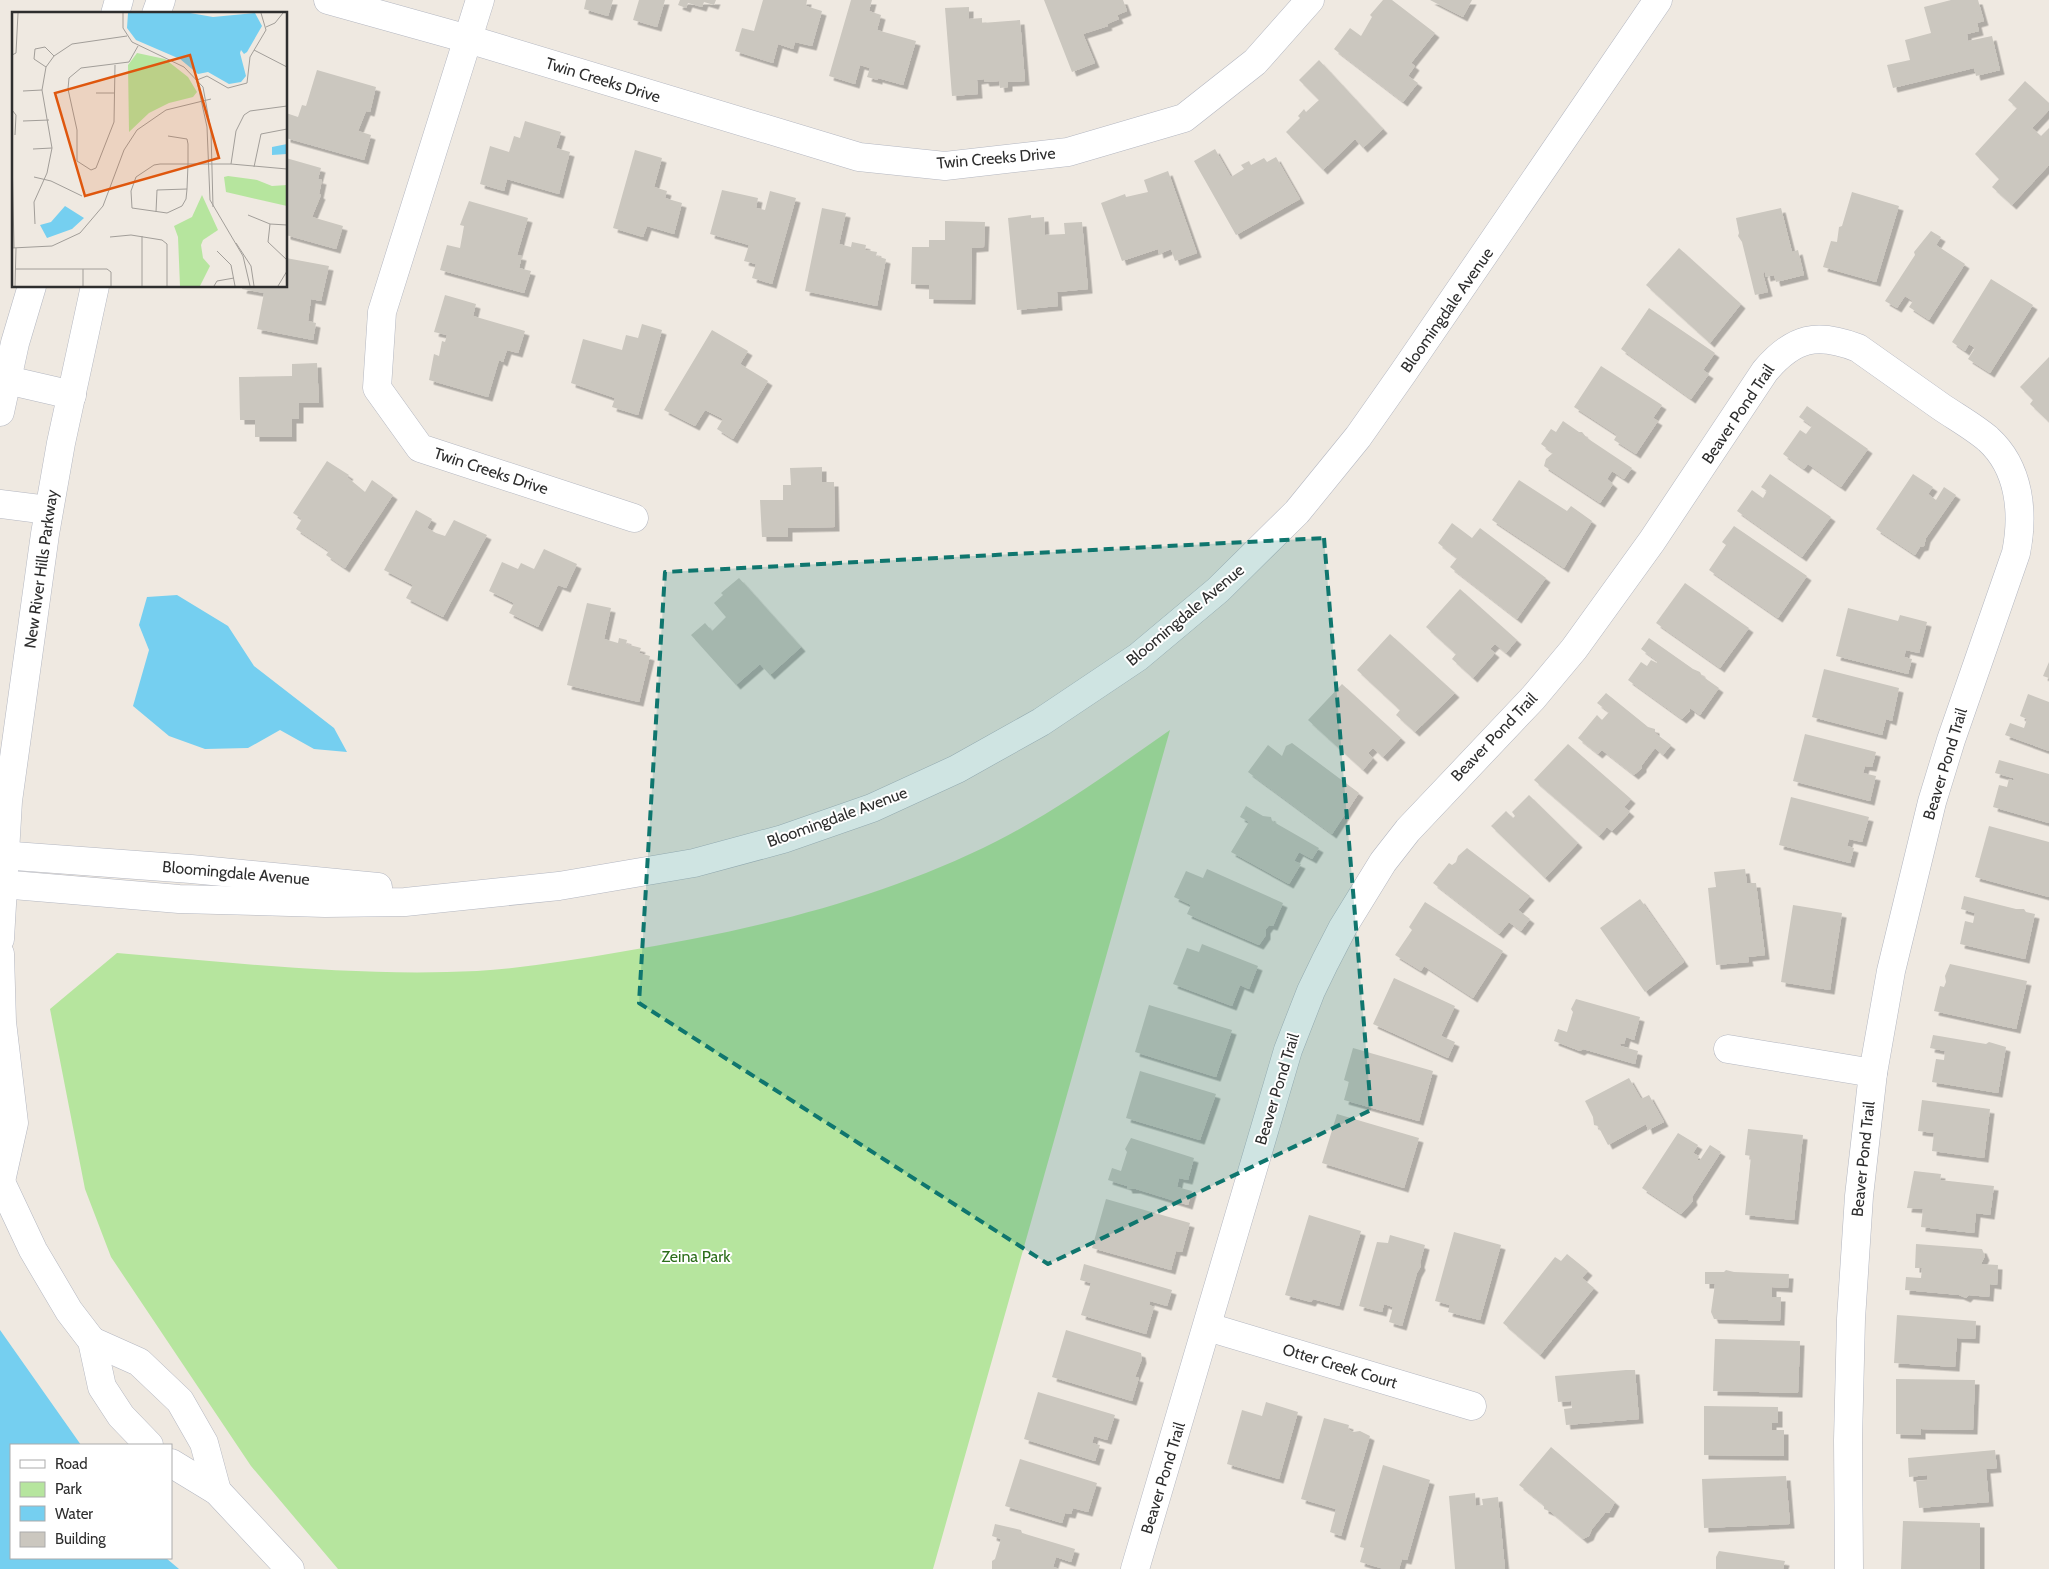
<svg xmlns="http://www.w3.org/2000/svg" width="2049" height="1569" viewBox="0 0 2049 1569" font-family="Cabin,sans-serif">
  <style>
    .green { fill: #b6e59e }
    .water { fill: #75cff0 }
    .building { fill: #cbc7bf; filter: url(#shadow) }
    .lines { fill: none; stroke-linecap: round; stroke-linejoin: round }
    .minor-casing { stroke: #b4b7c1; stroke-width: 29 }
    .minor { stroke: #fff; stroke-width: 28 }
    .marked { fill: #0f766e; fill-opacity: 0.2; stroke: #0f766e; stroke-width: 4; stroke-dasharray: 10 6; stroke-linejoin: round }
    .labels { text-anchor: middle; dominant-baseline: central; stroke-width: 4; stroke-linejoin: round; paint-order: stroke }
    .street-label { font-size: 16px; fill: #2e2e2e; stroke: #fff }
    .park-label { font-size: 16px; fill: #2c6e1b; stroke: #fff }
    .inset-road { fill: none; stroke: #a29e99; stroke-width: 1 }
    .view { fill: #df570e; fill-opacity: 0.15; stroke: #df570e; stroke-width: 2.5 }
    .inset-edge { fill: none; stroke: #2e2e2e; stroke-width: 2.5 }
  </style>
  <defs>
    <filter id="shadow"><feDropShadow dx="4.5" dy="4.5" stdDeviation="0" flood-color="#0004"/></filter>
  </defs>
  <rect width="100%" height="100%" fill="#efe9e1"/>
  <path class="green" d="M1170,730L933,1569H338L251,1466L111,1257L85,1189L50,1009L117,953C237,963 357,977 477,971C525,968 573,960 620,952C750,931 880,900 997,841C1058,810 1114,769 1170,730Z"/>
  <g class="water">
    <path d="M177,595L228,626L254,666L334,728L347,752L314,749L280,730L248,748L205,749L169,736L133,706L149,650L139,625L147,597Z"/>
    <path d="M0,1330L81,1445H11V1558H166L179,1569H0Z"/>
  </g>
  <g class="building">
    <path d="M586,0H613L608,16L584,9Z"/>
    <path d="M639,0H665L657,27L633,20Z"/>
    <path d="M680,0H716L714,5L704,2L702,7L688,3L686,8L678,5Z"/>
    <path d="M763,0H807L806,6L822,11L812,46L795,42L793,49L778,44L773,63L735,51L742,28L754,31Z"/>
    <path d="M851,0H872L869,11L881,15L877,30L916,41L903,85L878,78V80L867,77L870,68L860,65L855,84L829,76Z"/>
    <path d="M1044,0H1123L1127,11L1117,15L1119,19L1107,24L1108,26L1083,34L1095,63L1072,72Z"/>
    <path d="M1383,0H1392L1435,33L1411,63L1415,66L1408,76L1418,83L1403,102L1334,49L1350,28L1361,36L1372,17L1370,15Z"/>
    <path d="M1430,0H1472L1463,17Z"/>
    <path d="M1951,0H1978L1984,21L1977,23L1979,31L1967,34L1968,41L1992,36L2000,70L1976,76L1974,68L1893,88L1887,65L1910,60L1905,40L1931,33L1924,7Z"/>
    <path d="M969,7V19L982,18V23L1020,20L1025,81L1008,82V87L1000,88L999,81L985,82L984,79L977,80L978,94L952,96L945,8Z"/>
    <path d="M1319,60L1383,129L1363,148L1355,139L1323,170L1286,132L1300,118L1298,116L1304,109L1306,112L1319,100L1299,80Z"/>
    <path d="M317,70L376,87L370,112L366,111L358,131L371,135L364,160L286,138V113L298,117L302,105L306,106Z"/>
    <path d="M2025,81L2049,103V110L2032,128L2041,136L2049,128V165L2012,205L1992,187L1999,179L1975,154L2017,108L2008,100Z"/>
    <path d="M525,121L561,132L556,148L570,152L559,194L507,179L504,191L480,184L490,146L509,152L514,136L520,138Z"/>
    <path d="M1215,149L1231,177L1244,169L1241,165L1249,161L1251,165L1264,158L1267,162L1276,157L1300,199L1236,235L1194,161Z"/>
    <path d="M635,150L662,158L654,187L667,191L665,198L682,203L674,234L647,226L643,237L613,228Z"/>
    <path d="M286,158L321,168L318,179L322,180L319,194L321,195L312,217L343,226L336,249L286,235Z"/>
    <path d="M1168,171L1197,253L1175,261L1171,249L1159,254L1158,249L1122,261L1101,203L1125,194L1126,197L1148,192L1144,180Z"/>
    <path d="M722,190L758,198L756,208L765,210L770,191L796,198L772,284L752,278L756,264L744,261L749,245L710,234Z"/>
    <path d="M1852,192L1899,206L1876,282L1823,267L1831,241L1837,242L1839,227L1842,226Z"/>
    <path d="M469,201L528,218L517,255L522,256L519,268L531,271L524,293L440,270L447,245L460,248L464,226L460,225Z"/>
    <path d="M822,208L846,213L839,244L851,247L852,242L866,245L865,250L877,252L876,256L886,259L877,306L805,291Z"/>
    <path d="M1781,208L1792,252L1798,250L1804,275L1776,282L1774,275L1766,277L1765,271L1763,274L1768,292L1755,295L1742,242L1738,236L1739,233L1736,218Z"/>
    <path d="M1031,215V218L1044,217L1045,235L1065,234L1064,223L1082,222L1088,289L1057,292L1058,306L1017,310L1008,218Z"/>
    <path d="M945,221L985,222L984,247L972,248L971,300L929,299V285L911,284L912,247H929V240H945Z"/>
    <path d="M1931,231L1941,237L1936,245L1965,264L1929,320L1909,307L1913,301L1905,296L1897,308L1885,301L1915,255L1914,252Z"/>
    <path d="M1679,248L1741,304L1710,343L1646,285Z"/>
    <path d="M286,258L329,266L321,301L311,299L308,321L316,323L313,340L257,329L264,293L242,289L243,286H286Z"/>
    <path d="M1991,279L2033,305L1990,373L1968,359L1975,348L1969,344L1965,351L1952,342Z"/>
    <path d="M445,295L476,304L473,316L525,331L518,353L507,350L503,362L499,360L488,397L429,380L434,354L439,356L442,341L445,342L447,335L434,332Z"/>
    <path d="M1649,308L1715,353L1703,370L1709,374L1691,399L1621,349Z"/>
    <path d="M642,324L662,330L638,415L612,407L615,398L571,383L583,339L622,350L626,335L638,338Z"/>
    <path d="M712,330L748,351L740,364L768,381L733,439L717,429L723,419L705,410L695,426L664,410Z"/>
    <path d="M2049,357V422L2030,404L2033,400L2020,387Z"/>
    <path d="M317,363L319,403H299V419H292V437H255V420H240L239,377L292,376V364Z"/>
    <path d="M1601,366L1662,405L1653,418L1658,421L1636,454L1614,440L1617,435L1574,407Z"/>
    <path d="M1807,406L1868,449L1841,487L1808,464L1804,469L1783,454L1800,430L1806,434L1812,426L1799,417Z"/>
    <path d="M1563,421L1579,432H1582L1587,438L1632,468L1624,479L1612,471L1607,479L1613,484L1600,503L1544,466L1546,459L1553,453L1541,444L1551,429L1556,432Z"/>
    <path d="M327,461L349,475L347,477L365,492L372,480L393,495L345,568L326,555L329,551L296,529L302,519L293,513Z"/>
    <path d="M822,467V482H834L835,527L788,528V537H762L760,500H783V485H791L790,468Z"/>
    <path d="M1770,474L1831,517L1802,557L1737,511L1752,490L1763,498L1767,491L1761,487Z"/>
    <path d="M1913,474L1933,487L1928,494L1936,500L1944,487L1956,495L1926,538L1924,546L1920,547L1915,555L1876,529Z"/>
    <path d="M1519,480L1567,511L1571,506L1592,521L1564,568L1492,520Z"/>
    <path d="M416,510L432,519L427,528L436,533L445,536L454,520L487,535L443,617L406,598L413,585L384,570Z"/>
    <path d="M1452,523L1472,538L1480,528L1546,578L1517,619L1450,567L1457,558L1438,543Z"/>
    <path d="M1734,526L1807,576L1778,618L1709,570L1726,545L1722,542Z"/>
    <path d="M544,549L577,564L566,588L558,585L538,627L509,613L514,603L489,591L502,562L518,569L521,563L534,569Z"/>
    <path d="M739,578L801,647L770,675L760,664L736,685L691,635L705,623L712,631L726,617L714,603L723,595L721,593Z"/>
    <path d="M1685,583L1749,628L1720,668L1656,623Z"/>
    <path d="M1460,589L1517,640L1506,653L1495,644L1490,649L1495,653L1473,678L1452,659L1456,654L1426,627Z"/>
    <path d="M587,603L611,608L604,639L618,643L619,638L627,640L626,644L641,648L639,653L650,656L639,702L567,685Z"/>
    <path d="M1848,608L1898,621L1900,615L1927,622L1919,653L1906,650L1904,657L1912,659L1908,674L1836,656Z"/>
    <path d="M1390,634L1455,693L1415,732L1396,715L1400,710L1357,670Z"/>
    <path d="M1649,638L1693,669L1700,672L1702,676L1719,688L1700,715L1690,708V711L1682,719L1628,680L1641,662L1647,666L1651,660L1657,663L1656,660L1641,649Z"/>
    <path d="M2049,662V678L2043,676Z"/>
    <path d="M1824,669L1899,688L1892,721L1886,719L1882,735L1812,717Z"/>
    <path d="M1342,684L1401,738L1383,757L1373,748L1368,753L1373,758L1363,770L1308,720Z"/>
    <path d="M1606,693L1648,727L1655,729V733L1671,745L1663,755L1655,748L1642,765V768L1634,775L1602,750L1598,754L1578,738L1597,715L1602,720L1609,712L1597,703Z"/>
    <path d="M2028,694L2049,702V751L2005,735L2010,723L2024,728L2027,719L2020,716Z"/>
    <path d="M1805,734L1876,752L1872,767L1865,766L1863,773L1876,776L1870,801L1793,781Z"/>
    <path d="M1292,743L1359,793L1332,834L1248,772L1268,745L1282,756L1286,746Z"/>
    <path d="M1568,744L1631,799L1624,807L1630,812L1612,831L1607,827L1599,836L1534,780Z"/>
    <path d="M1999,760L2049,774V823L1993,807L1999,785L2007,787L2009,779L2015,781L2013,778L1995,773Z"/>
    <path d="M1529,795L1578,843L1545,878L1491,826L1506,811L1513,818L1515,816L1512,812Z"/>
    <path d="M1791,797L1869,817L1862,842L1849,839L1847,846L1854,848L1850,863L1779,845Z"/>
    <path d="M1246,806L1263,816L1271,817L1272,821L1319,848L1312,859L1299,852L1294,861L1301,864L1289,884L1231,852L1249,822L1240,817Z"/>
    <path d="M1989,826L2049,842V897L1975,877Z"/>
    <path d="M1467,848L1530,896L1518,910L1530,919L1521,931L1509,922L1499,934L1433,883L1449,863L1452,865L1456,862L1458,856Z"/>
    <path d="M1207,869L1283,903L1273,926L1269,925L1266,929V935L1259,945L1187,914L1191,905L1174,897L1186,871L1203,878Z"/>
    <path d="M1745,869L1747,883H1756L1765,955L1748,957L1749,962L1716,965L1708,888L1716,887L1714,872Z"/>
    <path d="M1964,896L2016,909H2024L2026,912L2035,914L2025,959L1960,944L1965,921L1973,923L1975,913L1961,909Z"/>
    <path d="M1640,899L1684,962L1645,992L1600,928Z"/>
    <path d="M1425,902L1503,951L1473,998L1424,966L1421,971L1395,955L1412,930L1409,927Z"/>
    <path d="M1793,905L1842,913L1830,990L1781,982Z"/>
    <path d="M1202,944L1258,966L1249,989L1240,985L1232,1006L1173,984L1187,948L1199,952Z"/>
    <path d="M1950,964L2027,981L2016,1029L1934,1011L1940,986L1944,987L1946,982L1945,976Z"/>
    <path d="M1394,978L1455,1006L1441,1036L1455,1042L1448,1058L1373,1024Z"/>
    <path d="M1576,999L1640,1017L1634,1040L1626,1037L1624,1044L1619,1043L1621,1046L1638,1051L1635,1064L1583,1049L1580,1051L1554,1041L1558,1029L1567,1032L1573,1012L1571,1009Z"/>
    <path d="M1149,1005L1232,1030L1216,1077L1135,1052Z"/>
    <path d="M1933,1035L1986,1044L1989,1042L2006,1047L1998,1093L1932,1082L1936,1059L1944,1060L1945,1051L1930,1048Z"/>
    <path d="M1353,1048L1433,1071L1419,1121L1344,1100L1349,1082L1344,1080Z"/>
    <path d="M1140,1071L1216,1094L1200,1140L1126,1118Z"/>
    <path d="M1629,1078L1641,1099L1649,1095L1664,1122L1648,1130L1646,1124L1608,1145L1598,1126L1594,1125L1593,1117L1585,1101Z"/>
    <path d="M1922,1100L1990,1109L1984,1158L1932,1151L1934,1133L1918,1131Z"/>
    <path d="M1337,1114L1419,1138L1404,1188L1322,1163Z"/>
    <path d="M1748,1129L1803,1135L1794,1220L1745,1215L1751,1156L1745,1155Z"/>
    <path d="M1678,1133L1698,1145L1693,1153L1699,1156L1697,1161L1700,1160L1710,1145L1721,1152L1692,1197L1693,1201L1681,1214L1642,1188Z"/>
    <path d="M1131,1138L1194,1158L1188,1180L1179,1178L1177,1187L1192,1191L1188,1205L1136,1189H1128L1127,1186L1108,1180L1112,1168L1121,1171L1127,1152L1125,1149Z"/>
    <path d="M1914,1171L1941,1174L1940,1180L1994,1186L1990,1215L1976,1213L1974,1233L1921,1227L1923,1209L1907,1208Z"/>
    <path d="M1106,1199L1190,1223L1182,1252L1176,1251L1171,1270L1092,1248Z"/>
    <path d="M1309,1215L1361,1231L1339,1306L1313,1299L1311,1302L1285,1295Z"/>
    <path d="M1454,1232L1501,1245L1480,1320L1448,1312L1450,1305L1435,1301Z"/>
    <path d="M1390,1235L1425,1245L1420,1263L1421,1266L1417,1273L1402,1326L1389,1322L1393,1307L1384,1304L1382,1312L1359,1306L1377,1242L1388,1243Z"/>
    <path d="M1916,1244L1982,1249L1985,1256L1981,1264L1998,1265L1997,1285L1990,1284L1989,1297L1969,1295L1966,1298L1959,1295L1905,1290L1906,1277L1921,1278L1922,1268H1915Z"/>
    <path d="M1567,1254L1588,1271L1582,1278L1594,1288L1540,1355L1503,1323L1555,1257L1561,1261Z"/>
    <path d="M1084,1264L1172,1290L1167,1306L1150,1301L1149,1305L1154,1307L1146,1334L1081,1315L1091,1283L1080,1280Z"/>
    <path d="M1726,1270L1734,1272L1789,1274L1788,1288L1772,1287V1297H1781L1780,1321L1714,1319L1711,1312L1715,1284H1705V1272H1724Z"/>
    <path d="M1897,1315L1976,1321L1975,1339L1957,1338L1955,1367L1894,1363Z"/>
    <path d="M1066,1330L1141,1353L1142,1359L1135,1377L1139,1378L1132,1401L1052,1377Z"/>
    <path d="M1715,1339L1800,1341L1798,1393L1713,1391Z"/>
    <path d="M1626,1370H1635L1639,1419L1566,1425L1564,1409L1572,1408L1571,1401L1558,1402L1555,1376Z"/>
    <path d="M1896,1379L1975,1380L1973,1430L1921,1429V1435L1896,1434Z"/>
    <path d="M1038,1392L1115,1415L1107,1440L1094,1436L1092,1443L1100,1445L1095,1461L1024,1439Z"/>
    <path d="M1266,1402L1298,1412L1279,1479L1227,1464L1242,1410L1262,1416Z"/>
    <path d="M1704,1406L1778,1407V1423H1772V1430H1784V1456L1704,1455Z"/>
    <path d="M1324,1418L1349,1425L1348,1429L1353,1432L1360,1431L1370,1436L1341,1536L1330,1532L1336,1509L1301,1499Z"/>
    <path d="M1551,1447L1615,1502L1609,1513H1605L1592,1529L1589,1536L1583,1539L1551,1512L1544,1509V1505L1519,1485Z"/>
    <path d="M1995,1450L1997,1468L1986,1469L1989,1502L1919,1508L1916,1481L1927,1480V1475L1909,1477L1908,1458Z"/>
    <path d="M1020,1459L1097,1483L1088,1512L1073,1508L1071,1514L1065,1513L1062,1523L1005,1506Z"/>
    <path d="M1383,1465L1430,1480L1407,1560L1402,1559L1399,1569H1384L1360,1562L1364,1548L1360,1547Z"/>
    <path d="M1786,1476L1790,1524L1704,1528L1702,1479Z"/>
    <path d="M1475,1493L1476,1506L1483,1505L1482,1499L1498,1497L1505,1569H1455L1449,1496Z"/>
    <path d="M1903,1521L1980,1523V1569H1901Z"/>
    <path d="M995,1524L1021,1530L1022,1533L1075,1549L1071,1562L1056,1557L1053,1567L1060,1569H992V1561L995,1559L1001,1539L992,1536Z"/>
    <path d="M1719,1551L1785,1561L1783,1569H1716V1557Z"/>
  </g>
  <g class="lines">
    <defs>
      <g id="minor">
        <path d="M328,0L468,39L859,157L945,166L1068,152L1184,118L1255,62L1310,0"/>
        <path d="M480,0L382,312L377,388L420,448L634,518"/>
        <path d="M115,14L119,0"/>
        <path d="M156,14L161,0"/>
        <path d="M7,380L72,395"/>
        <path d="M0,412L15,343L32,286"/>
        <path d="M0,504L48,510"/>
        <path d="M0,855L191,869L378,887"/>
        <path d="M0,884L179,899L325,903L405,902L559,886L694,863L783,839L872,808L957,769L1041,722L1138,657L1218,590L1297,512L1358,437L1403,373L1658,0"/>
        <path d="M0,939L8,801L45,534L61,443L95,286"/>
        <path d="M0,954L2,1022L14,1123L1,1181"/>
        <path d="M1728,1049L1873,1073"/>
        <path d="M0,1180L33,1250L69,1311L92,1341L102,1387L121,1416L149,1445"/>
        <path d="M1208,1327L1472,1406"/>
        <path d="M92,1341L139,1362L180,1401L204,1443L217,1491"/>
        <path d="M171,1463L217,1491L290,1569"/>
        <path d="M1135,1569L1288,1050L1311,991L1325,962L1343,927L1383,862L1408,830L1533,698L1574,649L1652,541L1765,371C1794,337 1817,332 1858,348C1886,368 1913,387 1940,406C1956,417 1974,427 1988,439C2020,468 2024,513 2016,553L1951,740L1932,802L1891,971L1873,1073L1859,1196L1851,1319L1848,1440L1849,1569"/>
      </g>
    </defs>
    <use href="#minor" class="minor-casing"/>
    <use href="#minor" class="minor"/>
  </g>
  <path class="marked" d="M1324,538L1371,1110L1048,1264L639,1003L665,572Z"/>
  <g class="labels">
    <g class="street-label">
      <text transform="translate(603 80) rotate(17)">Twin Creeks Drive</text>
      <text transform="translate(996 158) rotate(-5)">Twin Creeks Drive</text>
      <text transform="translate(1447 310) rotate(-55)">Bloomingdale Avenue</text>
      <text transform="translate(1738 414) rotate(-56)">Beaver Pond Trail</text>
      <text transform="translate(491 471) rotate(18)">Twin Creeks Drive</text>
      <text transform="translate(41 569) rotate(-82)">New River Hills Parkway</text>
      <text transform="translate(1185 615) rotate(-40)">Bloomingdale Avenue</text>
      <text transform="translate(1494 737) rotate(-46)">Beaver Pond Trail</text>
      <text transform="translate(1945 764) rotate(-73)">Beaver Pond Trail</text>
      <text transform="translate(837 817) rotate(-20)">Bloomingdale Avenue</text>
      <text transform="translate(236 873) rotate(5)">Bloomingdale Avenue</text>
      <text transform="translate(1277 1089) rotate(-73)">Beaver Pond Trail</text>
      <text transform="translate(1863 1159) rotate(-84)">Beaver Pond Trail</text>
      <text transform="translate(1340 1366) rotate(17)">Otter Creek Court</text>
      <text transform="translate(1163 1478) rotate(-73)">Beaver Pond Trail</text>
    </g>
    <g class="park-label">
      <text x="696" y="1256">Zeina Park</text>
    </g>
  </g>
  <g transform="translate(12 12)">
    <rect width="275" height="275" fill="#efe9e1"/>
    <path d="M125,41L153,47L176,65L185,80L181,85L157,91L137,101L117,120L116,53ZM216,164L245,168L260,174L275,173V194L214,180L212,165ZM190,183L206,218L191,228L189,233L191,246L198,254L188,274H168L166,225L162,214L180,205Z" fill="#b6e59e"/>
    <path d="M116,1H178L201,5L243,1L250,14L235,40L232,42L229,38L228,41L234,64L229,70L217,72L196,60L186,62L168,47L124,28L115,16ZM275,132V142L260,143V135ZM53,194L72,206L60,217L35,226L28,213L39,210Z" fill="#75cff0"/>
    <path class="inset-road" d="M111,1V16L120,30L172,55L191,75L199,119L201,195M254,15L263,11L271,1M242,38L275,55M0,43L4,41L6,1M103,53L102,110L84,156L79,158L65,149V118L56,77L57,66L69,56L117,50L126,34M34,55L22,47L23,37L33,35L42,44M185,68L195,64L216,76L235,71L238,45L254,18L249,1M185,69L195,115L198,188L231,244L238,274M11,79L30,78M84,81H103M0,98L4,103L3,123M11,109L37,108M156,124L175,127L176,132V152L175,177L174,187L170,194L155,201L120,196L119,179L124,165L142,153L148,152H219L275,157M21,137L40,136M0,142L2,236M219,152L224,119L232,103L238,99L275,94M242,155L249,122L275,117M22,165L39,169L70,184M144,200L145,178L175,177M236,203L258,212L275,213M23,212L22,190L35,161L40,136L30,78L34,55L42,44L60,32L115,24M258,212L256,230L275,248M98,225L119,223L150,228L155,232V274M224,231L239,254L242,274M0,236L40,234L68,221L91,194L112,138L125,118L154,98L199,87M205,239L219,253L223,274M3,257H95L99,260V274M3,274L4,236M71,274V257M130,274V224M202,274L205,269L222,266M266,274L275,259"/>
    <path class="view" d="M178,43L207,146L73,184L43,81Z"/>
    <rect width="275" height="275" class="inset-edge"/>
  </g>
  <rect x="10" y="1444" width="162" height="115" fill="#ffffff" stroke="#ababab"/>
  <rect x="20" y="1460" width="25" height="8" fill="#ffffff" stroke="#ababab"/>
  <text x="55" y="1469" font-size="15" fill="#2e2e2e">Road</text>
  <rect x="20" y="1482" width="25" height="15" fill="#b6e59e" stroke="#ababab"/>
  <text x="55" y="1494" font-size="15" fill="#2e2e2e">Park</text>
  <rect x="20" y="1506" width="25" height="15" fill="#75cff0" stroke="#ababab"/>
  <text x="55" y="1519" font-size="15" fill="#2e2e2e">Water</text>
  <rect x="20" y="1532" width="25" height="15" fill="#cbc7bf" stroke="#ababab"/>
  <text x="55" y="1544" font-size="15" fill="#2e2e2e">Building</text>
</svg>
